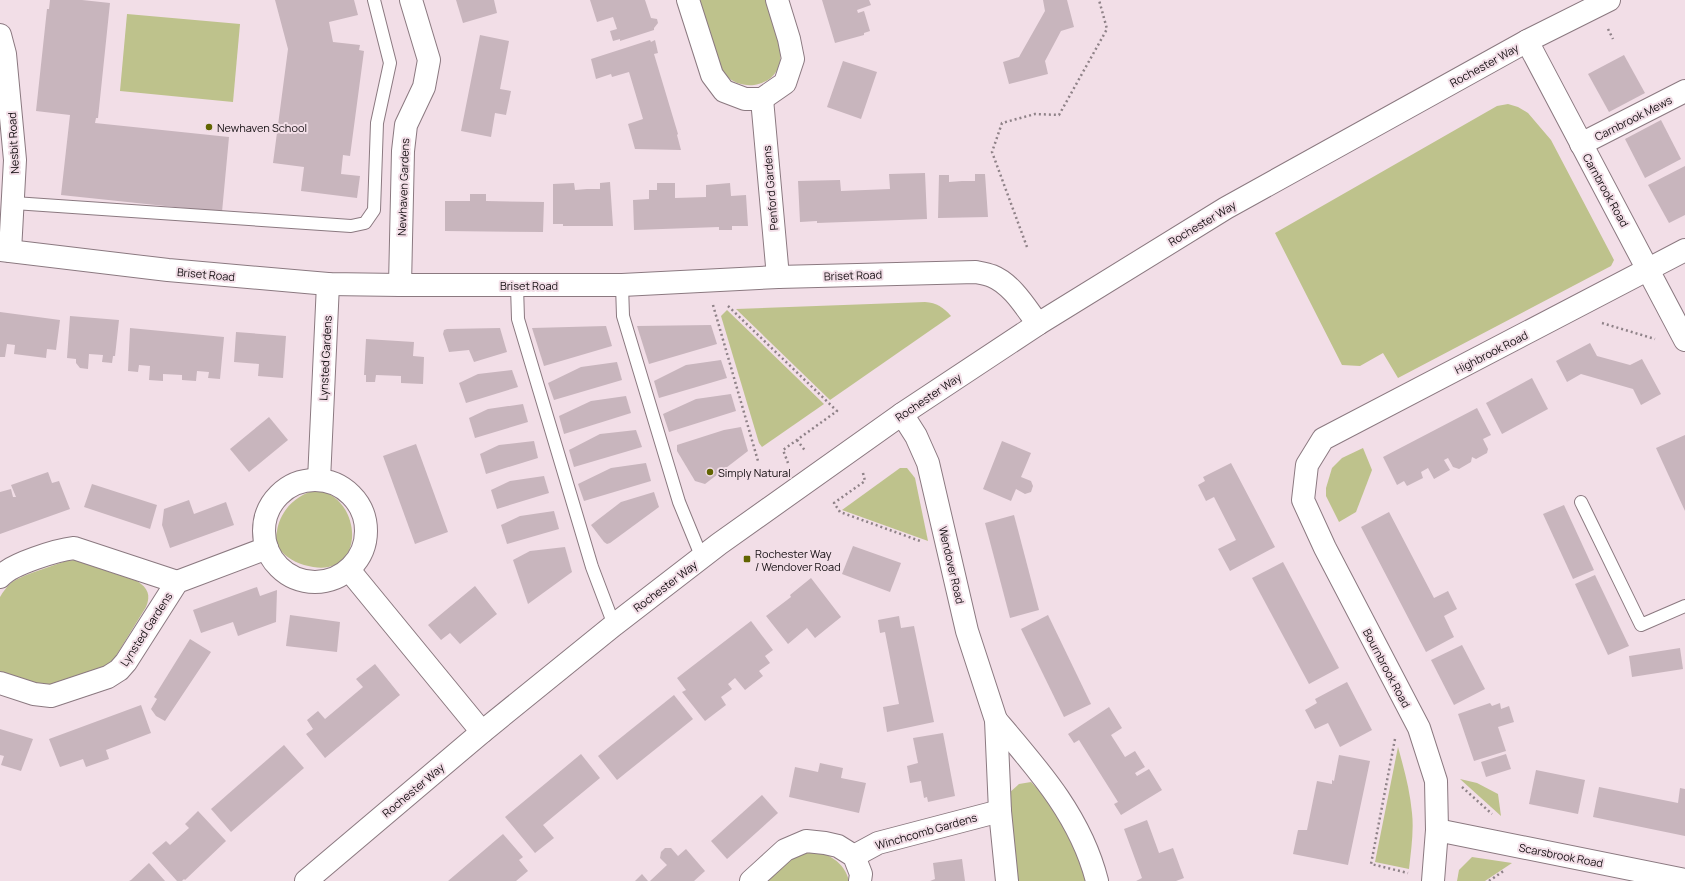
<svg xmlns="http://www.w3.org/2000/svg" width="1685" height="881" viewBox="0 0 1685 881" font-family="Manrope,sans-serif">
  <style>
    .green { fill: #bec28c }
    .building { fill: #c8b5bd }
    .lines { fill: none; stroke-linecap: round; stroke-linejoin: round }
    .lane-casing { stroke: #8b7980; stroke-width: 14 }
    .street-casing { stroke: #8b7980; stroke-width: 24 }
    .secondary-casing { stroke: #8b7980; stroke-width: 24 }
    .path { stroke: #8f8288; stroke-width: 2.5; stroke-dasharray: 2 3; stroke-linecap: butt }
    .lane { stroke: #fff; stroke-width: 12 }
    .street { stroke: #fff; stroke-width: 22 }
    .secondary { stroke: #fff; stroke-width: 22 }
    .poi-dot { fill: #616400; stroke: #f2dee7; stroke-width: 1.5 }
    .labels { text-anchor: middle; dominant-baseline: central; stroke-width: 4; stroke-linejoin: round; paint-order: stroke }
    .street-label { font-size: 11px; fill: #140e11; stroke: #f2dee7 }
    .poi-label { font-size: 11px; fill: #140e11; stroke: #f2dee7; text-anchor: start }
  </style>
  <rect width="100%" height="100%" fill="#f2dee7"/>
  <g class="green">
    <path d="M700,0H767C776,28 798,77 754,85C744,86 732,83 726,75C714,60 706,20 700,0Z"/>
    <path d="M127,14L240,24L233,102L120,91Z"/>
    <path d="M1508,104L1518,107L1528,113L1551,140L1614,260L1611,266L1398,378L1383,353L1360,366L1342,365L1275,233L1497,106Z"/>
    <path d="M925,302C937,303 943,307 951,316L830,400L736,309Z"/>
    <path d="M727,310L824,404L762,447L759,443L721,316Z"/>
    <path d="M1363,448L1372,470L1356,512L1339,522L1326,496V488L1332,468L1342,458Z"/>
    <path d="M900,468H907L915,478L928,541L842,510Z"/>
    <path d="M317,490C362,497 367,576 313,567C301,565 289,560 281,551C276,545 275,539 277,531C280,511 296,494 317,490Z"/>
    <path d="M74,560L137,581C148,588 151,595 146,607L114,659L110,664L103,668L56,686L41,685L0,673V597C3,592 7,586 12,582C27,573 50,567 66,561Z"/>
    <path d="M1398,747C1404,769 1410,790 1412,813C1414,831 1411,851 1409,869L1375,862Z"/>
    <path d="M1460,779L1477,783L1498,794L1501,816Z"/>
    <path d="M1031,782C1059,810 1074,845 1087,881H1017L1009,793L1019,784Z"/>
    <path d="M810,851C829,853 844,862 849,881H764L788,858Z"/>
    <path d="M1472,857L1512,863L1485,881H1457L1459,870Z"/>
  </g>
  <g class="building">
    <path d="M50,0H82L110,3L98,118H96L95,123L229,137L222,212L61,195L70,115L36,111L47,9H49Z"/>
    <path d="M275,0H354L358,15L329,22L333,42L360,45L359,50L364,51L350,156L343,155L341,174L360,176L357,198L301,191L304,167L273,163L288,49Z"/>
    <path d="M456,0H494L497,13L463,23Z"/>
    <path d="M590,0H645L651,18L657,19L658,23L654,28V30L620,41V39L613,41L610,31L617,29L613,17L597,22Z"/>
    <path d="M822,0H869L871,5L857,10L858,13L864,11L870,31L864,33V35L835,43Z"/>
    <path d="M1043,0H1067L1074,27L1061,31L1045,61L1048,74L1009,84L1003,62L1019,57L1045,11Z"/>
    <path d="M480,35L509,41L500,89L511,91L506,115L495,113L491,137L461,131Z"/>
    <path d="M650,40L651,42L655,40L658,53L654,54L678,134L677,135L681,150L635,149L628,124L643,119L629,72L612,77L611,74L596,79L591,59Z"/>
    <path d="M1624,55L1645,93L1609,112L1588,74Z"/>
    <path d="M843,61L877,72L861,119L827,107Z"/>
    <path d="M1661,120L1681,159L1645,178L1625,139Z"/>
    <path d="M1685,166V215L1669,223L1648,185Z"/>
    <path d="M925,173L927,219L817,223V221L800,222L798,181L840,180L841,191L890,189L889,174Z"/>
    <path d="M975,174H985L988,217L938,218L939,175H949V182L962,181H975Z"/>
    <path d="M610,182L613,226H563V224H553V184L574,183L575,190L587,189H600V183Z"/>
    <path d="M657,183H675V198L706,197V185L730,183L731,196L746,195L748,226H732V230H719V227L634,230L633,200L649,199V190H657Z"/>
    <path d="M470,194H486V201L544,202L543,232L445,231V201H470Z"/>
    <path d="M0,312L60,320L56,350L47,349L46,358L14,354L15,345L7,344L5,357H0Z"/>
    <path d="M70,316L119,320L115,356H113L112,363L102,362L103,355L89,354L88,369L80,368L76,363V359L67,358Z"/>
    <path d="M711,325L717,344L649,364L637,326Z"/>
    <path d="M606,326L612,346L544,366L532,328Z"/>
    <path d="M130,328L224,337L220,379L208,378L209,372L197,371L196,381L182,380V375L163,374V381L149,380L150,366L139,365L138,372L128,371Z"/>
    <path d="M500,328L507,352L474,362L469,350L449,352L443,334L444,330L447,329Z"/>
    <path d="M236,332L286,336L283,378L258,376L259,364L234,362Z"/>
    <path d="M366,339L414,342L413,356L424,357L423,384L401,383V376L376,375L375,382H366V375H364Z"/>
    <path d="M1590,343L1597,356L1630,365L1642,359L1661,394L1641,405L1633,389L1581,374L1567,382L1556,361Z"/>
    <path d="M721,360L727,378L659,398L654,381L686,365Z"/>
    <path d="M617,362L622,380L554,400L548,383L581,367Z"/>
    <path d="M512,370L518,387L466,403L459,383L478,374Z"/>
    <path d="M1532,378L1548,409L1502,434L1486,403Z"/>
    <path d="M731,394L736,411L669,432L663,414L696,399Z"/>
    <path d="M626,396L631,413L564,434L559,416L591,401Z"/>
    <path d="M523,404L528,422L475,438L469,418L488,409Z"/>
    <path d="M1477,408L1491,435L1483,439L1488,449L1487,453L1476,459L1472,457L1471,462L1459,469L1453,467L1448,458L1444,460L1450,470L1434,479L1428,468L1421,472L1423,478L1407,486L1404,481L1397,485L1383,457Z"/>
    <path d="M269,417L288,440L249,472L230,449Z"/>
    <path d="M741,427L748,451L705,484L695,481L677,451V445L724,430Z"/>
    <path d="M636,430L642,447L574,467L569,450L600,434Z"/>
    <path d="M1685,435V511L1656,448Z"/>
    <path d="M534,441L538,458L486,474L480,454L499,445Z"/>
    <path d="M1002,441L1031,453L1021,477L1031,481L1033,486L1031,492L1025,494L1016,489L1011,501L983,489Z"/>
    <path d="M416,444L448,532L415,544L383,456Z"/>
    <path d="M646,463L651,481L584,501L578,484L611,468Z"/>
    <path d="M1231,463L1275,547L1230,571L1218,549L1236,540L1214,497L1206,501L1198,485L1205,481L1203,477Z"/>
    <path d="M48,472L52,483L59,481L70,509L0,534V492L11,489L13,497H16L11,485Z"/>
    <path d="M544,476L549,493L497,509L491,490L510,481Z"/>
    <path d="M92,484L157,505L150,529L84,507Z"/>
    <path d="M654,492L659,507L610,543L607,544L604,542L591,525L621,502Z"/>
    <path d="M189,500L194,514L226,502L234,525L170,548L162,525L164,509Z"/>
    <path d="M1564,505L1594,570L1573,579L1543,514Z"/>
    <path d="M554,511L559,529L507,544L501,525L520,516Z"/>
    <path d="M1389,512L1434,598L1448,591L1457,609L1444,616L1454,637L1426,652L1361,527Z"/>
    <path d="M1014,515L1039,610L1010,618L985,523Z"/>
    <path d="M853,546L901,563L890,592L842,574Z"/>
    <path d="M565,547L572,572L528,604L513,560L530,551Z"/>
    <path d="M1283,562L1339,668L1309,684L1252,578Z"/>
    <path d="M1595,575L1629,646L1608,655L1575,584Z"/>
    <path d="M811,578L841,617L815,638L807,628L788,644L766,616L791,597L790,595Z"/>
    <path d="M475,586L497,614L460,644L450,633L441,640L428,625Z"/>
    <path d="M257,587L260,596L277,590L276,622L238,636L233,622L201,633L193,610Z"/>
    <path d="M290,615L340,622L337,652L286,646Z"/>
    <path d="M1048,615L1091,704L1064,717L1021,629Z"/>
    <path d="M899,616L901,628L914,626L934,722L887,732L883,707L899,704L885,632L880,633L878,620Z"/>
    <path d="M751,621L773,650L765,656L770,663L759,671L763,676L745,690L735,678L728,684L732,689L721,697L726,705L705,721L682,692L686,690L677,678Z"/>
    <path d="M190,639L211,652L165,721L156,716L151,709L157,699L154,697Z"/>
    <path d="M1462,645L1485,689L1454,705L1431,660Z"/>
    <path d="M1680,648L1683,669L1632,677L1629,656Z"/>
    <path d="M375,664L400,695L325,758L306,734L313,729L307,720L318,711L325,719L363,687L356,679Z"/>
    <path d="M1347,682L1372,730L1340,747L1328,723L1315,729L1305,710L1317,703L1315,699Z"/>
    <path d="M674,695L693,719L617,780L598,756Z"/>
    <path d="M1490,703L1492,706L1500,703L1501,709L1509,706L1514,722L1498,727L1506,751L1474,761L1458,714Z"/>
    <path d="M141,705L151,733L106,750L109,759L86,767L83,759L60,767L49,739Z"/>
    <path d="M1109,707L1122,728L1111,735L1125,757L1135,751L1145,767L1135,773L1137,776L1149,769L1162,790L1121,815L1114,804L1118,802L1079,740L1074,743L1068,734Z"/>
    <path d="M0,729L33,739L21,771L1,765L4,756L0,755Z"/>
    <path d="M943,733L955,796L928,802L927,797L924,798L921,781L910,783L907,766L918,763L913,738Z"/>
    <path d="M284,745L304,768L231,832L211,809Z"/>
    <path d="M581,754L600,778L543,825L554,838L535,853L505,817Z"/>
    <path d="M1506,754L1511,769L1486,777L1481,762Z"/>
    <path d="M1339,755L1370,761L1348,865L1293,854L1298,830H1307L1317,781L1332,784V780L1334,781Z"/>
    <path d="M820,763L843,768L841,778L866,783L859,813L789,797L795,767L818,772Z"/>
    <path d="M1536,770L1585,780L1578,814L1529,804Z"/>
    <path d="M1599,787L1678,803L1680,788L1685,789V836L1593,817Z"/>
    <path d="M762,795L778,813L727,859L711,841Z"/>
    <path d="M198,811L226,841L185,880L184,879L182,881H177L152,853L166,841L170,845L179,837L189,828L185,824Z"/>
    <path d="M1147,820L1159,853L1173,848L1184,878L1176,881H1136L1142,878L1124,829Z"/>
    <path d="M503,834L523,857L519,860L528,871L516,881H448Z"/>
    <path d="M665,848H671L678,856L686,849L705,871L694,881H650L667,865L660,858L661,852Z"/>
    <path d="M962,859L965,881H930L935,879L933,863Z"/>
    <path d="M149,863L165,881H129L131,880Z"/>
    <path d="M642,874L648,881H635Z"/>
  </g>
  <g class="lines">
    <defs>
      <g id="lane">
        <path d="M14,203L351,226L365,223L374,210L377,123L390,63L374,0"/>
        <path d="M622,285L623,316L679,502L702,558"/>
        <path d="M517,286L518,319L592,567L614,625"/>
        <path d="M1581,502L1641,625L1685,606"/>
      </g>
      <g id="street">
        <path d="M688,0L712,75L724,91L745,99H762L785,83L793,59L789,39L777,0"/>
        <path d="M0,35L5,54L15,160L10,251"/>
        <path d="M1527,41L1685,340"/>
        <path d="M762,99L778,277"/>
        <path d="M1581,144L1685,91"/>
        <path d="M0,250L168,270L328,284L400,285H622L778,277L976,272C981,273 987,274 992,276C1012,284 1026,308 1038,324"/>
        <path d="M400,285L403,151L406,125L424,87L429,60L411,0"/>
        <path d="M902,414L916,436L928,463L967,631L996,720L1000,811L1007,881"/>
        <path d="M319,480L328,284"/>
        <circle cx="315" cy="531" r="51"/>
        <path d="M349,570L482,732"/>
        <path d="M0,577C11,564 57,550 74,548L177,582"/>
        <path d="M0,683L34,694L51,696L108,677L119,670L126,662L177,582L267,548"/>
        <path d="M996,720C1038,769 1081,817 1097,881"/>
        <path d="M1437,830L1685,880"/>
        <path d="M854,856L878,843L1000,811"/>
        <path d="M751,881L785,850L806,841L825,843L838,846L854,856L861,874L860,881"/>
        <path d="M1433,881L1437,830L1436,781L1419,728L1325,548L1303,500L1307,465L1323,439L1685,250"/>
      </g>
      <path id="secondary" d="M306,881L482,732L614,625L719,544L902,414L1038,324L1226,208L1527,41L1609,0"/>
    </defs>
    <use href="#lane" class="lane-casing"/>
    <use href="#street" class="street-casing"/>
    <use href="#secondary" class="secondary-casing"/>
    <g class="path">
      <path d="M1608,29L1613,39"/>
      <path d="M1027,247L992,152L1002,123L1035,114L1059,115L1107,29L1099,0"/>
      <path d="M713,305L758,461"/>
      <path d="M728,306L837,411L783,450L788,463"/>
      <path d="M1602,323L1655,339"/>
      <path d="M797,440L806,452"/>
      <path d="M863,473L865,481L834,503L840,512L920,541"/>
      <path d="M1395,739L1371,864L1408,873"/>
      <path d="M1462,787L1492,814"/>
      <path d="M1489,881L1505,870"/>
    </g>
    <use href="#lane" class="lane"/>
    <use href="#street" class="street"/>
    <use href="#secondary" class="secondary"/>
  </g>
  <g class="poi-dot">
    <circle cx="209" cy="127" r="4"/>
    <circle cx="710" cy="472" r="4"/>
    <rect x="743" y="555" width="8" height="8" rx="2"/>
  </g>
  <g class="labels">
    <g class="street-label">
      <text transform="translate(1484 65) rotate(-29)">Rochester Way</text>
      <text transform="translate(1633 118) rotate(-27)">Carnbrook Mews</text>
      <text transform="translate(13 143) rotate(-93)">Nesbit Road</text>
      <text transform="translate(403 187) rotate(-88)">Newhaven Gardens</text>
      <text transform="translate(770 188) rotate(-95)">Penford Gardens</text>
      <text transform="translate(1606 190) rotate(61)">Carnbrook Road</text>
      <text transform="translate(1202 223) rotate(-31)">Rochester Way</text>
      <text transform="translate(206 274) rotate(5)">Briset Road</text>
      <text transform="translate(853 275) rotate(-2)">Briset Road</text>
      <text x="529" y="285">Briset Road</text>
      <text transform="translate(1491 352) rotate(-27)">Highbrook Road</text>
      <text transform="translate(325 358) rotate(-87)">Lynsted Gardens</text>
      <text transform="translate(928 397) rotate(-34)">Rochester Way</text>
      <text transform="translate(952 565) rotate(77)">Wendover Road</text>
      <text transform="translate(665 586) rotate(-37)">Rochester Way</text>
      <text transform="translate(146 629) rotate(-57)">Lynsted Gardens</text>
      <text transform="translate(1387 668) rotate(62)">Bournbrook Road</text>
      <text transform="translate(413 790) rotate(-40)">Rochester Way</text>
      <text transform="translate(926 831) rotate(-16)">Winchcomb Gardens</text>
      <text transform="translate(1561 855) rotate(11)">Scarsbrook Road</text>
    </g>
    <g class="poi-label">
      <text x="217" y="127">Newhaven School</text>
      <text x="718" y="472">Simply Natural</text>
      <text x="755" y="553">Rochester Way<tspan x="755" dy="13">/ Wendover Road</tspan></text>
    </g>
  </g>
</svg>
